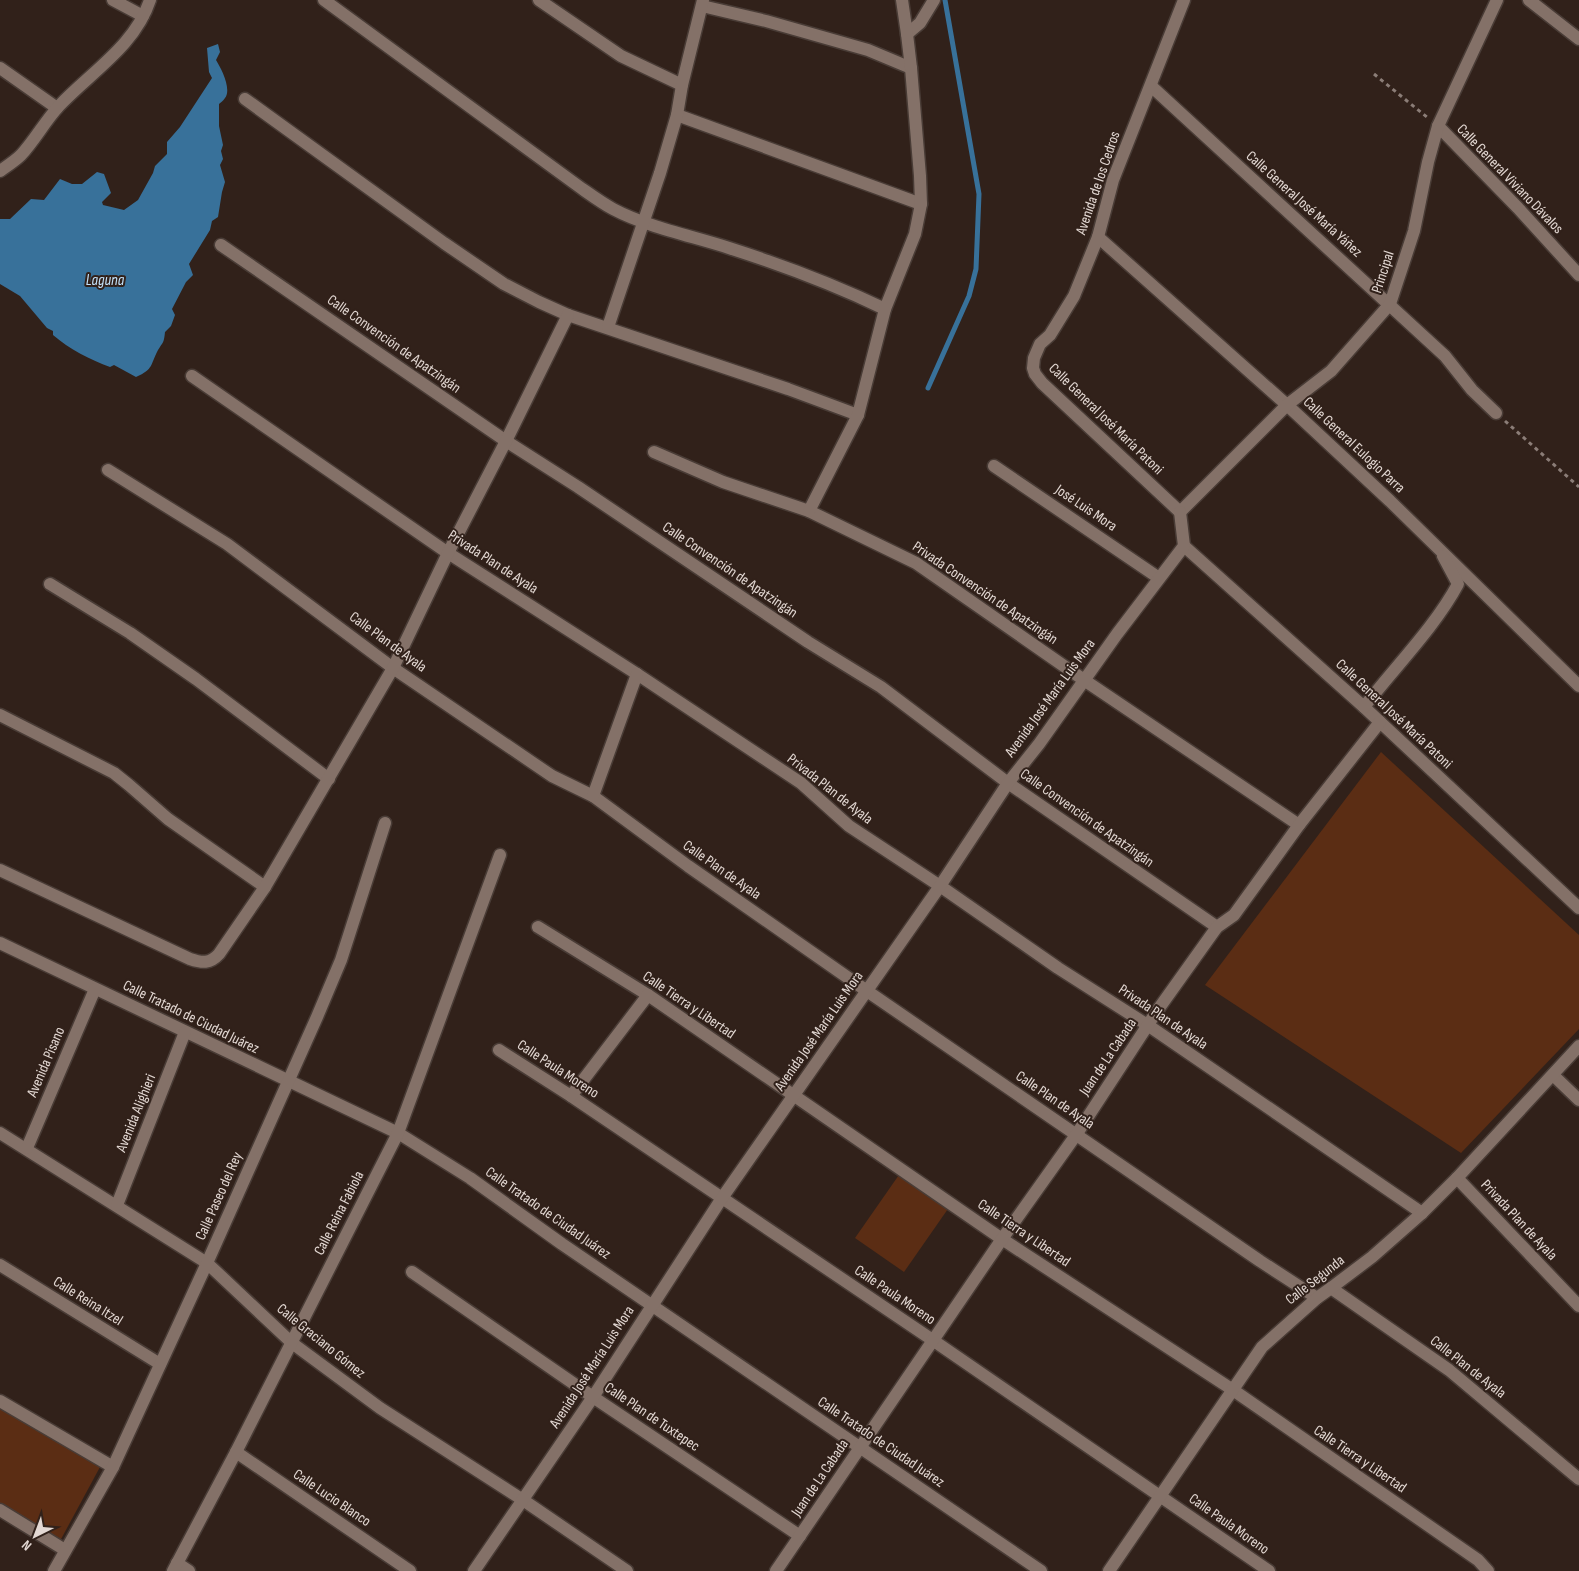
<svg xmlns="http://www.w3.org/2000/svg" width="1579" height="1571" viewBox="0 0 1579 1571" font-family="'Sofia Sans Condensed',sans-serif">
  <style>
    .green { fill: #5b2d14 }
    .water { fill: #38719a }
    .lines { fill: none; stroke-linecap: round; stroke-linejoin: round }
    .stream { stroke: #38719a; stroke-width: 5 }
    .minor-casing { stroke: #493c36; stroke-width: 15 }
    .path { stroke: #8b7d77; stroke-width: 3; stroke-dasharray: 4 4; stroke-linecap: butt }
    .minor { stroke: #847168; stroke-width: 12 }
    .labels { text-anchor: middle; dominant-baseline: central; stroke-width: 4; stroke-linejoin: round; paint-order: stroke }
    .street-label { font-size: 15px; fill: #e3d8d3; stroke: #31211a }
    .water-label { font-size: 16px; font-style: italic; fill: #c2e1f9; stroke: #31211a }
  </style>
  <rect width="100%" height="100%" fill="#31211a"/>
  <g class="green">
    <path d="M1381,752L1579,935V1029L1461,1153L1205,985Z"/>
    <path d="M901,1172L950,1206L904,1272L855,1238Z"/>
    <path d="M0,1405L100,1467L60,1541L0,1504Z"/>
  </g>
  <path class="water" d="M218,44L220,52L216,60C221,68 232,89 225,98C223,101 221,102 219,104V126L223,145L221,151L223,159L220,165L225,182L222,192L218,217L212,221L210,230L189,264L193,275L186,282L172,309L175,315L171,326L165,332C164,343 163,342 158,350C150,365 154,369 136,377L114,365L110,367C91,360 69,349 53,335V331L47,328L20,296L0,284V219H10L31,199L44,200L60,179L72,184H82L97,172L104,174L111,193L102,202L103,205L124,210L138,200L153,173L155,166L167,154V142L180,127L212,78L209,72L207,48Z"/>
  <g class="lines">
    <path class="stream" d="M928,388L969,296L976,269L979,194L945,0"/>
    <defs>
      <g id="minor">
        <path d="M113,0L143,16"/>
        <path d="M324,0L581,188C591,195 602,203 613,209C647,227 692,236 729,248C782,265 835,285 885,309"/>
        <path d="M539,0L621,56L682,85"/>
        <path d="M1529,0L1579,39"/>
        <path d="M702,6L766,21L868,50L911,68"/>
        <path d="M907,34L920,23L934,0"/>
        <path d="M0,68L57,108"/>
        <path d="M1151,86L1445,356L1472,390L1496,413"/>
        <path d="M245,99L444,243L504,284L539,302L568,315L788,389L858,415"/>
        <path d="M677,115L921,204"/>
        <path d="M1438,126L1518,208L1579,275"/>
        <path d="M0,171C7,166 15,161 21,155C35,140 45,121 59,106C91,72 135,46 150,0"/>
        <path d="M1098,237L1287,405L1390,501L1579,686"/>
        <path d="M221,245L506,441L578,487L808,642L881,687L1008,783L1217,927"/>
        <path d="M608,327L660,173L677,115L682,85L703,0"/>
        <path d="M192,376L448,553L637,674L801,783L849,826L940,886L1058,968L1149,1026L1422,1213"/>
        <path d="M654,452L723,482L809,511L916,563L1084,680L1299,825"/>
        <path d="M994,466L1159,578"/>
        <path d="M108,470L227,544L393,668L552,776L593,796L688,866L867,991L1260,1261L1317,1298"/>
        <path d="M809,511L858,415L885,309L915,234L921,204L920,176L911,68L907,34L902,0"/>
        <path d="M1180,512L1287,405L1331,371L1390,304L1414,231L1428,162L1438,126L1497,0"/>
        <path d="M1180,512L1042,383L1035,374L1033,368L1034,358L1040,344L1050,335L1074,296L1098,237L1113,180L1184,0"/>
        <path d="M1184,546L1364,707L1579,908"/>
        <path d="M50,584L130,633L196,679L329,779"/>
        <path d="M1364,707C1394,668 1435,627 1458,584L1443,556"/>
        <path d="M0,715L114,773L129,785L168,819L265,887"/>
        <path d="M593,796L637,674"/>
        <path d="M0,870L190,959C202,963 210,964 219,954L265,887L393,668L448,553L506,441L568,315"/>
        <path d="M538,927L648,995L1002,1239L1233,1390L1478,1560L1488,1571"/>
        <path d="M0,943L398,1133L470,1178L562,1244L1041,1571"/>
        <path d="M499,1050L571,1096L934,1341L1269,1571"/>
        <path d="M1553,1075L1579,1100"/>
        <path d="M571,1096L648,995"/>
        <path d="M0,1133L207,1263L292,1343L380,1408L523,1500L627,1571"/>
        <path d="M27,1148L95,989"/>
        <path d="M1457,1178L1579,1306"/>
        <path d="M117,1205L185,1032"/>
        <path d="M0,1265L160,1364"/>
        <path d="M412,1272L593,1397L800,1536"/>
        <path d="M1331,1288L1449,1370L1579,1479"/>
        <path d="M0,1401L113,1467"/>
        <path d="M236,1452L410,1571"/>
        <path d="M0,1510L65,1550"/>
        <path d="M177,1563L189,1571"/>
        <path d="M54,1571L113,1467L207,1263L317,1017L341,960L385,823"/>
        <path d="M173,1571L236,1452L398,1133L500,855"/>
        <path d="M474,1571L593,1397L722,1198L940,886L1008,783L1039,744L1117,634L1184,546L1180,512"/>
        <path d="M776,1571L1002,1239L1076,1135L1157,1011L1217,927L1234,915L1299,825L1380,722"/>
        <path d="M1109,1571L1262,1347L1317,1298L1331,1288L1372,1257L1422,1213L1457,1178L1579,1046"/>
      </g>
    </defs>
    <use href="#minor" class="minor-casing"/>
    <g class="path">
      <path d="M1374,74L1428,118"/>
      <path d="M1505,421L1579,487"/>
    </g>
    <use href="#minor" class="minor"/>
  </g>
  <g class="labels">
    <g class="street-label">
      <text transform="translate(1510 179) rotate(46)">Calle General Viviano Dávalos</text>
      <text transform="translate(1098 183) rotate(-71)">Avenida de los Cedros</text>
      <text transform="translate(1304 204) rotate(42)">Calle General José María Yáñez</text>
      <text transform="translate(1383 272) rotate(-72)">Principal</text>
      <text transform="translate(394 344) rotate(35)">Calle Convención de Apatzingán</text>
      <text transform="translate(1106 419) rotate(44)">Calle General José María Patoni</text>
      <text transform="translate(1354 445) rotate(43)">Calle General Eulogio Parra</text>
      <text transform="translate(1086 508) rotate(34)">José Luis Mora</text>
      <text transform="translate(493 562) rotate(33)">Privada Plan de Ayala</text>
      <text transform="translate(730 570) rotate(34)">Calle Convención de Apatzingán</text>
      <text transform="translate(985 593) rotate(34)">Privada Convención de Apatzingán</text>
      <text transform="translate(388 642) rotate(36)">Calle Plan de Ayala</text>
      <text transform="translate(1050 698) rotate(-54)">Avenida José María Luis Mora</text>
      <text transform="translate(1394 714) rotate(43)">Calle General José María Patoni</text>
      <text transform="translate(830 789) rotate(38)">Privada Plan de Ayala</text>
      <text transform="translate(1087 818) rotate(35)">Calle Convención de Apatzingán</text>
      <text transform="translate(722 870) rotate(35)">Calle Plan de Ayala</text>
      <text transform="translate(689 1005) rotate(34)">Calle Tierra y Libertad</text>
      <text transform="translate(191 1017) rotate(26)">Calle Tratado de Ciudad Juárez</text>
      <text transform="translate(1163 1017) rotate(34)">Privada Plan de Ayala</text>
      <text transform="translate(819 1031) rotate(-55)">Avenida José María Luis Mora</text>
      <text transform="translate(1108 1057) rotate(-56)">Juan de La Cabada</text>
      <text transform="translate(46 1062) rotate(-67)">Avenida Pisano</text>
      <text transform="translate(558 1069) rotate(33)">Calle Paula Moreno</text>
      <text transform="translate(1055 1100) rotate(34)">Calle Plan de Ayala</text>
      <text transform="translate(136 1113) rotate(-68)">Avenida Alighieri</text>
      <text transform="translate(219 1196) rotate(-66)">Calle Paseo del Rey</text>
      <text transform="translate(339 1213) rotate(-63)">Calle Reina Fabiola</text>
      <text transform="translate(548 1213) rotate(35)">Calle Tratado de Ciudad Juárez</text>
      <text transform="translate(1519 1220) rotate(47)">Privada Plan de Ayala</text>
      <text transform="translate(1024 1233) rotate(34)">Calle Tierra y Libertad</text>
      <text transform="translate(1315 1280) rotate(-38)">Calle Segunda</text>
      <text transform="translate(895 1295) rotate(34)">Calle Paula Moreno</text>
      <text transform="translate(88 1301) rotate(32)">Calle Reina Itzel</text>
      <text transform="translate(321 1341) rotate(39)">Calle Graciano Gómez</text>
      <text transform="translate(592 1367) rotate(-57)">Avenida José María Luis Mora</text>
      <text transform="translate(1468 1367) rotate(38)">Calle Plan de Ayala</text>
      <text transform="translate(652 1417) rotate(34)">Calle Plan de Tuxtepec</text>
      <text transform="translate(881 1442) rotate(34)">Calle Tratado de Ciudad Juárez</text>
      <text transform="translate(1360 1459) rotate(34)">Calle Tierra y Libertad</text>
      <text transform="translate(820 1478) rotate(-56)">Juan de La Cabada</text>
      <text transform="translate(332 1498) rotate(34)">Calle Lucio Blanco</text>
      <text transform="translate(1229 1524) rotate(35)">Calle Paula Moreno</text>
    </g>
    <g class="water-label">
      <text x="105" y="280">Laguna</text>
    </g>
  </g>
  <g transform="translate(35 1536) rotate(222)" stroke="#31211a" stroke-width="4" paint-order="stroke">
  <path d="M0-4L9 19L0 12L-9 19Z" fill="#e3d8d3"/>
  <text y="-8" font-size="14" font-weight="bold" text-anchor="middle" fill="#e3d8d3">N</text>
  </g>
</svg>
